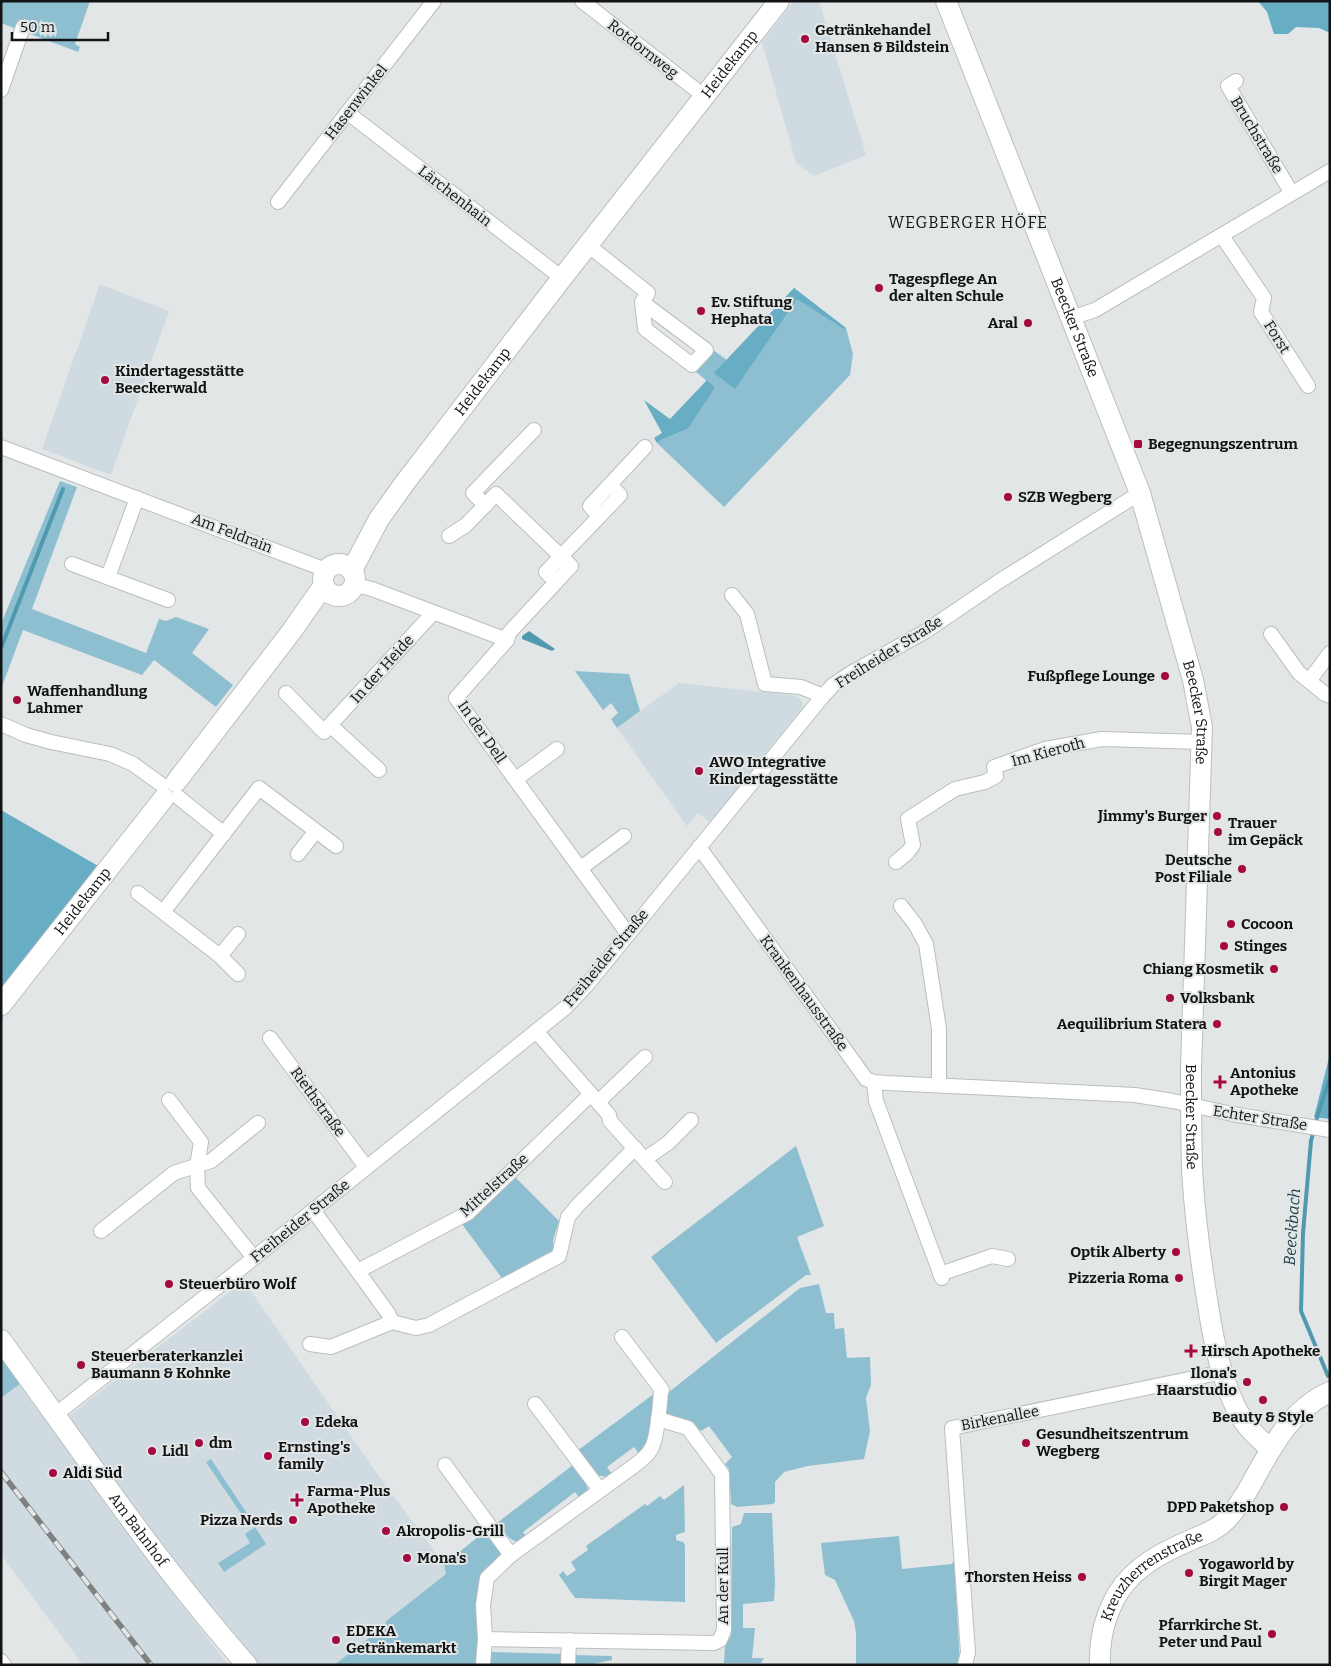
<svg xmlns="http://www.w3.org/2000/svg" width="1331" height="1666" viewBox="0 0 1331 1666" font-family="Bitter,serif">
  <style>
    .built { fill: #cfdbe0 }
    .green { fill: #8dbfd0 }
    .forest { fill: #67aec5 }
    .water { fill: #5199af }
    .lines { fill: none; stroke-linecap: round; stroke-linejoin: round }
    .stream { stroke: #5199af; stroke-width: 4 }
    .street-casing { stroke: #bbbebf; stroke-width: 16 }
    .secondary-casing { stroke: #bbbebf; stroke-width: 22 }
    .street { stroke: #fff; stroke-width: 14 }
    .secondary { stroke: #fff; stroke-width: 20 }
    .rail-casing { stroke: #7e8081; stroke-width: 5.5 }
    .rail { stroke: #e3e6e7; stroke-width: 4; stroke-dasharray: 11; stroke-linecap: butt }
    .poi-dot { fill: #a4093f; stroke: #e3e6e7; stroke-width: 2 }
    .labels { text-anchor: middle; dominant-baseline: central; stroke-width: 4; stroke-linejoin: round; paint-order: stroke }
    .poi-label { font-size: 15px; font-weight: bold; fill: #121314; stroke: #e3e6e7; text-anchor: start }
    .street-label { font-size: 15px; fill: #121314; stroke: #e3e6e7 }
    .neighbourhood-label { font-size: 16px; letter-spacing: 1px; fill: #121314; stroke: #e3e6e7 }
    .water-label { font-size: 16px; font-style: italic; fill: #1a3c46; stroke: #e3e6e7 }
  </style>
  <rect width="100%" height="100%" fill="#e3e6e7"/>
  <g class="built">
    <path d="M794,1H819L866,155L814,176L796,163L762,42Z"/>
    <path d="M100,284L169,311L111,475L42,449Z"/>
    <path d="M679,683L793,695L801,700L803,707L710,822L698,813L687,826L617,728Z"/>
    <path d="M244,1281L373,1468L444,1564L446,1574L385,1622L387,1624L334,1665H258L161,1550L66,1418Z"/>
    <path d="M1,1357L107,1506L228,1665H83L1,1555Z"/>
  </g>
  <g class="green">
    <path d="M1,1H90L75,44L80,47L78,52L1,23Z"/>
    <path d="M794,288L846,328L853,354L850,375L724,507L657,443L663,439L688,429L715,388L695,371L713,350L727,360Z"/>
    <path d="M60,481L77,487L32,609L146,653L159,619L166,621L176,617L209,629L192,653L233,685L216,707L154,660L142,675L23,630L1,689V624Z"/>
    <path d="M575,671L629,674L640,711L617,728L611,719L618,713L611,703L603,710Z"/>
    <path d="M796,1146L824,1226L797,1237L811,1275H806L716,1343L651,1257Z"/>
    <path d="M513,1175L559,1221L553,1240L554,1252L504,1281L462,1224Z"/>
    <path d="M819,1284L826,1313H834L835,1329L844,1328L847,1358L870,1357L871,1385L866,1398L870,1431L864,1459L808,1466L784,1472L775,1482V1502L773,1504L737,1507L731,1504L729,1469L725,1464L732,1457L709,1426L701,1431C697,1427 694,1424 688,1421C680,1418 666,1420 665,1408C665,1403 668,1396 669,1392L800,1288Z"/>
    <path d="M1,1356L21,1383L1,1398Z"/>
    <path d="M655,1393L648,1445L639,1454L634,1447L607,1467L613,1476L608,1477L596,1475L577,1451Z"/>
    <path d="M211,1459L250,1518L246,1521L206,1462Z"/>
    <path d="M573,1465L585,1481L588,1490L581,1500L575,1492L523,1532L527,1538C514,1549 505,1533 497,1523Z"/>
    <path d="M684,1485L685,1532L676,1535V1540L683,1542L685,1545V1602L575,1598L559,1575L563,1571L567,1576L576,1570L571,1562L588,1550L586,1546L645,1504L647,1506L660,1496L664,1500Z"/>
    <path d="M744,1513H772L775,1583L774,1601L743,1604V1628H755L752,1658H764L761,1663H724L725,1646L731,1636L732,1527L741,1524Z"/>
    <path d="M255,1527L266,1544L224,1572L218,1563L250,1543L245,1534Z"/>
    <path d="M487,1530L499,1545L501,1554L478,1604L477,1665H334L386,1625L385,1622L446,1574L444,1564Z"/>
    <path d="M899,1536L902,1569L952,1564L954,1560L960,1665H856V1633L854,1621L835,1580L825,1575L821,1543Z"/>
    <path d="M488,1652L566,1654L565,1665H487Z"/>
    <path d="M572,1655L612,1656V1660L588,1665H572Z"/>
  </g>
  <g class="forest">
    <path d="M1258,1H1330V33L1319,28L1296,27L1288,34H1274L1267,12Z"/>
    <path d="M794,288L846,328L844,329L797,299L735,389L714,373Z"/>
    <path d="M707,380L715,388L688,429L663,439L657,443L654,438L662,433L644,400L670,419Z"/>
    <path d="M1,810L100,867L78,920L1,1019Z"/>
    <path d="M1330,1054V1119L1314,1117Z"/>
  </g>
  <path class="water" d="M529,631L555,649L552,651L522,639V636Z"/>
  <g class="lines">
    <g class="stream">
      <path d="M1,648L63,489"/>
      <path d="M1328,1376L1301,1311L1303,1233L1311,1141L1318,1114L1330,1078"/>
    </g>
    <defs>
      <g id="street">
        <path d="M582,1L704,96"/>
        <path d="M1236,81L1228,86L1291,192"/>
        <path d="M1,90L23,27"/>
        <path d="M348,113L562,278"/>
        <path d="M278,202L434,1"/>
        <path d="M1222,236L1264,298L1261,312L1308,386"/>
        <path d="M589,246L648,293L642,302L645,329L692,365L706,350L642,302"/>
        <path d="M1071,318L1095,310L1330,171"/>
        <path d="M1,447L326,570"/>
        <path d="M485,505L473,493L534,430"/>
        <path d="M599,516L590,506L645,447"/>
        <path d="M449,536L466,525L496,494L571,566L509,633L507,640L456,698L628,934"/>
        <path d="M72,564L168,600"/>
        <path d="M108,577L137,498"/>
        <path d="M556,582L546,572L620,495L610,485"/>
        <path d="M355,585L372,589L507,640"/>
        <path d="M732,595L747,614L765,684L801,687L823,696"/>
        <path d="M1271,634L1299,673L1325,694L1330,696"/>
        <path d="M1309,681L1330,653"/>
        <path d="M286,693L324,732L330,725L379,770"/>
        <path d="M1,724L26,735L51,742L110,754L133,764L162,785"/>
        <path d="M330,725L433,613"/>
        <path d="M516,779L557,749"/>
        <path d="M178,797L224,834"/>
        <path d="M699,847L866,1079L874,1082L887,1083L1135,1095L1173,1101L1232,1114L1330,1130"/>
        <path d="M298,854L315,832"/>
        <path d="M896,862L908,852L913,845L908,819L955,789L985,782L996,776L994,767L1045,749L1102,739L1202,742"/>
        <path d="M581,868L624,836"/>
        <path d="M138,893L220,956L238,974"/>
        <path d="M901,906L915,924L926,944L939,1029V1085"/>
        <path d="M163,912L259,788L336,846"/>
        <path d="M220,956L238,934"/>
        <path d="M536,1031L609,1115L610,1121L665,1182"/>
        <path d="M270,1038L366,1167"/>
        <path d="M874,1082L876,1101L942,1278"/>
        <path d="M169,1100L201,1142L197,1166L198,1188L254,1258"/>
        <path d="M598,1102L645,1057"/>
        <path d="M645,1159L668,1143L691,1120"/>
        <path d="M313,1210L388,1313L392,1322L416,1328L429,1325L559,1256L568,1217L578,1205L635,1148"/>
        <path d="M101,1231L174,1173L211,1161L258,1123"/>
        <path d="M358,1271L468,1213L591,1094"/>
        <path d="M940,1274L992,1256L1008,1259"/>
        <path d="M310,1344L331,1347L392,1322"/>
        <path d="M535,1404L600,1490"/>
        <path d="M55,1415L234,1274L565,1008L586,986L823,696L833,685L851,673L926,631L998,582L1140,493"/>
        <path d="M445,1465L511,1555"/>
        <path d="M485,1639L714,1643L720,1640L724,1630L722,1474L688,1428L658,1419"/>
        <path d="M1,1661L4,1665"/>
        <path d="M483,1665L485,1639L483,1605L487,1578L511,1555L631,1468C638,1463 647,1457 651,1449C657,1440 660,1404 661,1391L662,1390L622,1337"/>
        <path d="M568,1665L569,1640"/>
        <path d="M965,1665L968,1652L952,1428L1223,1372"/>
      </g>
      <g id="secondary">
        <path id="s1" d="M946,1L1140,493L1193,680L1202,727L1191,1068C1191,1101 1191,1134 1192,1167C1194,1211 1200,1255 1207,1299C1213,1339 1221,1383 1242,1419C1250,1431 1260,1440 1271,1449"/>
        <circle cx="339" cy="580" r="16"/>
        <path id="s2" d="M352,570L379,519L404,484L562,278L779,1"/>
        <path d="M176,782L291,632L324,585"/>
        <path id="s3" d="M1,1005L164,798"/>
        <path id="s4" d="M1,1340C81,1450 157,1563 247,1665"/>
        <path id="s5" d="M1100,1665C1099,1639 1105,1615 1118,1593C1135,1566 1163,1552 1191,1540C1202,1535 1215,1531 1224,1522C1237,1510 1246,1494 1254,1479C1273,1444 1292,1409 1330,1392"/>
      </g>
    </defs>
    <use href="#street" class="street-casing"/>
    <use href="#secondary" class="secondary-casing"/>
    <use href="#street" class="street"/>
    <use href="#secondary" class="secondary"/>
    <defs>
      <path id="rail" d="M1,1472L151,1665"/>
    </defs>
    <use href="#rail" class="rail-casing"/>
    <use href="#rail" class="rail"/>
  </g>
  <g class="poi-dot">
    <circle cx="805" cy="39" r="5"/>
    <circle cx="879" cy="288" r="5"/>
    <circle cx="701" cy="311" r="5"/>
    <circle cx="1028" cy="323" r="5"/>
    <circle cx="105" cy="380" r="5"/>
    <rect x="1133" y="439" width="10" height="10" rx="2.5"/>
    <circle cx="1008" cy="497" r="5"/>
    <circle cx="1165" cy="676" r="5"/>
    <circle cx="17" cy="700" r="5"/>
    <circle cx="699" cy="771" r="5"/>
    <circle cx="1217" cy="816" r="5"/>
    <circle cx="1218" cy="832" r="5"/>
    <circle cx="1242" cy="869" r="5"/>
    <circle cx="1231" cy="924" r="5"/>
    <circle cx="1224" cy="946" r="5"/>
    <circle cx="1274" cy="969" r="5"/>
    <circle cx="1170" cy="998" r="5"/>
    <circle cx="1217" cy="1024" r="5"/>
    <path d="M1217.5 1074.5h5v5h5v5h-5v5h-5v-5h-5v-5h5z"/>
    <circle cx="1176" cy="1252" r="5"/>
    <circle cx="1179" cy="1278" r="5"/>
    <circle cx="169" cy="1284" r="5"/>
    <path d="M1188.5 1343.5h5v5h5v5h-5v5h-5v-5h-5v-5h5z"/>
    <circle cx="81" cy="1365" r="5"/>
    <circle cx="1247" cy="1382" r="5"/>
    <circle cx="1263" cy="1400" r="5"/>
    <circle cx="305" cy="1422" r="5"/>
    <circle cx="199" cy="1443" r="5"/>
    <circle cx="1026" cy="1443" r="5"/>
    <circle cx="152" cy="1451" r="5"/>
    <circle cx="268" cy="1456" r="5"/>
    <circle cx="53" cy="1473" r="5"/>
    <path d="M294.5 1492.5h5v5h5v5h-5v5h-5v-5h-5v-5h5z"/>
    <circle cx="1284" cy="1507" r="5"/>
    <circle cx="293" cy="1520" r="5"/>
    <circle cx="386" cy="1531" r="5"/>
    <circle cx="407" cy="1558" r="5"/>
    <circle cx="1189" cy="1573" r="5"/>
    <circle cx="1082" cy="1577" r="5"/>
    <circle cx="1272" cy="1634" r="5"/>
    <circle cx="336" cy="1640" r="5"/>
  </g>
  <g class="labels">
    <g class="poi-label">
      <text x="815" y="30">Getränkehandel<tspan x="815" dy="17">Hansen &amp; Bildstein</tspan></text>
      <text x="889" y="279">Tagespflege An<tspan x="889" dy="17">der alten Schule</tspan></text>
      <text x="711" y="302">Ev. Stiftung<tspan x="711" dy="17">Hephata</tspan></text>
      <text x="1018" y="323" text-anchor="end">Aral</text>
      <text x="115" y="371">Kindertagesstätte<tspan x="115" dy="17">Beeckerwald</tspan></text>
      <text x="1148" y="444">Begegnungszentrum</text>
      <text x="1018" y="497">SZB Wegberg</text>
      <text x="1155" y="676" text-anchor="end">Fußpflege Lounge</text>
      <text x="27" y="691">Waffenhandlung<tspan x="27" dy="17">Lahmer</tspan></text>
      <text x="709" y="762">AWO Integrative<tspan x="709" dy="17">Kindertagesstätte</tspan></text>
      <text x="1207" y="816" text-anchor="end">Jimmy's Burger</text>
      <text x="1228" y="823">Trauer<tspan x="1228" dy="17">im Gepäck</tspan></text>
      <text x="1232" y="860" text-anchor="end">Deutsche<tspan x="1232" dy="17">Post Filiale</tspan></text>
      <text x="1241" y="924">Cocoon</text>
      <text x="1234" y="946">Stinges</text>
      <text x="1264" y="969" text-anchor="end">Chiang Kosmetik</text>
      <text x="1180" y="998">Volksbank</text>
      <text x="1207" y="1024" text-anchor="end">Aequilibrium Statera</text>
      <text x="1230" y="1073">Antonius<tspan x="1230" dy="17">Apotheke</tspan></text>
      <text x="1166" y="1252" text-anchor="end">Optik Alberty</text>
      <text x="1169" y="1278" text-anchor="end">Pizzeria Roma</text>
      <text x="179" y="1284">Steuerbüro Wolf</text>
      <text x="1201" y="1351">Hirsch Apotheke</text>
      <text x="91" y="1356">Steuerberaterkanzlei<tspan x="91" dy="17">Baumann &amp; Kohnke</tspan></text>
      <text x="1237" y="1373" text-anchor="end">Ilona's<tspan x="1237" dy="17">Haarstudio</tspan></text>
      <text x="1263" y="1417" text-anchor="middle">Beauty &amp; Style</text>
      <text x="315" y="1422">Edeka</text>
      <text x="1036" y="1434">Gesundheitszentrum<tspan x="1036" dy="17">Wegberg</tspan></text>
      <text x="209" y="1443">dm</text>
      <text x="278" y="1447">Ernsting's<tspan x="278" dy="17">family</tspan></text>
      <text x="162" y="1451">Lidl</text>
      <text x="63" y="1473">Aldi Süd</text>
      <text x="307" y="1491">Farma-Plus<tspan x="307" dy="17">Apotheke</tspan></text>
      <text x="1274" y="1507" text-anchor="end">DPD Paketshop</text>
      <text x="283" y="1520" text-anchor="end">Pizza Nerds</text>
      <text x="396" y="1531">Akropolis-Grill</text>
      <text x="417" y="1558">Mona's</text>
      <text x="1199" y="1564">Yogaworld by<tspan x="1199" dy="17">Birgit Mager</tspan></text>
      <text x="1072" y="1577" text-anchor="end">Thorsten Heiss</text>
      <text x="1262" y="1625" text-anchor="end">Pfarrkirche St.<tspan x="1262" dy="17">Peter und Paul</tspan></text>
      <text x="346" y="1631">EDEKA<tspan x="346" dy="17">Getränkemarkt</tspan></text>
    </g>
    <g class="street-label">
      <text transform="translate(643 49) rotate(38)">Rotdornweg</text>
      <text stroke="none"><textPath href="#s2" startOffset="632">Heidekamp</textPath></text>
      <text transform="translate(356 102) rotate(-52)">Hasenwinkel</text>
      <text transform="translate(1257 135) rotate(59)">Bruchstraße</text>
      <text transform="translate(455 196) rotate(38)">Lärchenhain</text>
      <text stroke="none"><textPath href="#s1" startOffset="351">Beecker Straße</textPath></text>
      <text transform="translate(1277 337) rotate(58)">Forst</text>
      <text stroke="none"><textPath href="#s2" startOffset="230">Heidekamp</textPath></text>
      <text transform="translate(232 533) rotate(21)">Am Feldrain</text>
      <text transform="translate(889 652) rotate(-32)">Freiheider Straße</text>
      <text transform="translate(382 669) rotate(-48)">In der Heide</text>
      <text stroke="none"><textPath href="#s1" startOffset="756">Beecker Straße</textPath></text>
      <text transform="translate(482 732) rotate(55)">In der Dell</text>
      <text transform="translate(1048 752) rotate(-15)">Im Kieroth</text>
      <text stroke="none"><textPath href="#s3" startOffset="132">Heidekamp</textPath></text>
      <text transform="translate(606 958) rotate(-50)">Freiheider Straße</text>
      <text transform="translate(804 993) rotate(54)">Krankenhausstraße</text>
      <text transform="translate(318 1102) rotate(54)">Riethstraße</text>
      <text stroke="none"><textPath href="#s1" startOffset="1161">Beecker Straße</textPath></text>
      <text transform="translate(1260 1118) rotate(9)">Echter Straße</text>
      <text transform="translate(494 1185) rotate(-42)">Mittelstraße</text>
      <text transform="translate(300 1221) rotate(-39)">Freiheider Straße</text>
      <text transform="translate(1000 1418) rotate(-11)">Birkenallee</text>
      <text stroke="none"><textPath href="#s4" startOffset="234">Am Bahnhof</textPath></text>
      <text stroke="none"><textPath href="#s5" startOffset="112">Kreuzherrenstraße</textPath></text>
      <text transform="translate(723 1586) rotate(-90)">An der Kull</text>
    </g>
    <g class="neighbourhood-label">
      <text x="968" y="222">WEGBERGER HÖFE</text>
    </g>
    <g class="water-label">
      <text transform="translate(1292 1227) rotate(-86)">Beeckbach</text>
    </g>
  </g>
  <rect width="1331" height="1666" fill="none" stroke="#121314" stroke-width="5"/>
  <path d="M12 32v8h96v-8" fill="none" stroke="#121314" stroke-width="2.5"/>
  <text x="20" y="32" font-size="15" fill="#121314" stroke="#e3e6e7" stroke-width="4" paint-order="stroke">50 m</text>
</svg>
